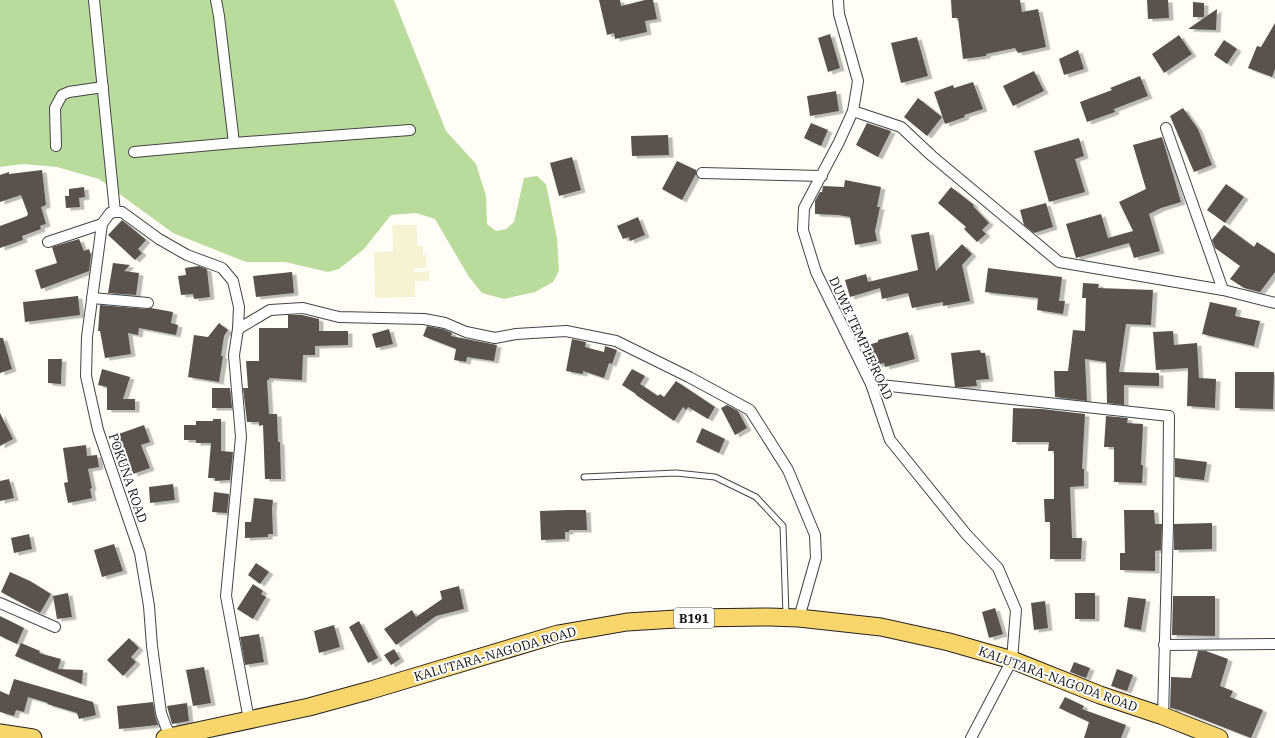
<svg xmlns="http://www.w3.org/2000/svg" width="1275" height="738" viewBox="0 0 1275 738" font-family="'IBM Plex Serif',serif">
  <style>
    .farmland { fill: #f6f3d4 }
    .forest { fill: #b9dc9c }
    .building { fill: #5a524d; filter: url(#shadow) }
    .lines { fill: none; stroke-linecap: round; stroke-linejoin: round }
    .lane-casing { stroke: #444; stroke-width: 7 }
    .street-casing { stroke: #444; stroke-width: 12 }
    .primary-casing { stroke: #222; stroke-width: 19 }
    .lane { stroke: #fff; stroke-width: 5 }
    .street { stroke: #fff; stroke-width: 10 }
    .primary { stroke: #f9d66b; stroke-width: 17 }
    .labels { text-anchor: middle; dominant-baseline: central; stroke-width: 4; stroke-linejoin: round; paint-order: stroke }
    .shield { fill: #fff; stroke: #585858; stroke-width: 1 }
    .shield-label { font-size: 12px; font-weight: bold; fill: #111 }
    .street-label { font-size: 13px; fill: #111; stroke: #fff }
  </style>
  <defs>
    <filter id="shadow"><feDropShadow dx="4.5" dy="2.5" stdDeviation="0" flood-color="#0004"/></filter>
  </defs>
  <rect width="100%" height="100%" fill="#fffdf5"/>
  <path class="farmland" d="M392,225H417V246H423V255H426L427,268H414V272L429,271V281H415V297L375,298L374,252L393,251Z"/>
  <path class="forest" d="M0,0H394L446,131L476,164L486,196L487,224L496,231L506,229L514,222L524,178L537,176L546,184L557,238L559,271L553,282L535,292L504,299L482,293L469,277L435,219L416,213L391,215L364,249L339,269L328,272L285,262H246L173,233L99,179L57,167L23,164L0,167Z"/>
  <g class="building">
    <path d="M599,0H620L621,6L645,0H653L657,19L645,21L647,32L615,39L614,33L607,35Z"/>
    <path d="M951,0H1020L1022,12L1038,9L1046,47L1018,53L1015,48L986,54V56L963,59L958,18H952Z"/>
    <path d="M1147,0H1168L1169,18L1148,19Z"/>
    <path d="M1193,2L1204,3V17H1193Z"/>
    <path d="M1217,9L1216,30L1188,29Z"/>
    <path d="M1275,23V69L1272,77L1248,68L1257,46L1261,47Z"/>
    <path d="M830,34L840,68L828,72L818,38Z"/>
    <path d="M1179,35L1192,54L1164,73L1152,54Z"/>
    <path d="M917,37L928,76L901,83L891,43Z"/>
    <path d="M1224,40L1237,49L1227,64L1214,55Z"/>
    <path d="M1078,50L1084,69L1064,75L1059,59Z"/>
    <path d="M1034,71L1044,91L1013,106L1003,86Z"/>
    <path d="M1140,76L1148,96L1114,109L1115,112L1087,122L1080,102L1112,90L1110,88Z"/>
    <path d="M973,82L983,109L964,115L965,117L945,124L934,92L953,85L954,88Z"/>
    <path d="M836,91L839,111L810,116L807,96Z"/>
    <path d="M918,98L942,117L927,136L904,117Z"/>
    <path d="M1183,108L1198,129L1212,165L1194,172L1170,116Z"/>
    <path d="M811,123L828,130L821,146L804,138Z"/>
    <path d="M867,123L891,131L878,157L856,145Z"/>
    <path d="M668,135L669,155L632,156L631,136Z"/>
    <path d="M1162,137L1181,202L1161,208L1149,214L1160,251L1134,258L1129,243L1076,258L1066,224L1101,214L1108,238L1133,231L1119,202L1146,189L1133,145Z"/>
    <path d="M1079,138L1084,156L1075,159L1085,192L1049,202L1034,151Z"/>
    <path d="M572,157L581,190L559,196L550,163Z"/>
    <path d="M677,161L696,170V174L682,200L662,189Z"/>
    <path d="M42,170L46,205L41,207L46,224L40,226L41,229L22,236L23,240L0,248V226L27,216L28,214L21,195L0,202V175L9,172V174Z"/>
    <path d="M845,180L881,187L877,207H880L875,231L877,241L855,245L850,217L838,215L815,214V201L820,192H822L823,186L844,187Z"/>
    <path d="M1226,184L1244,197L1225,223L1207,210Z"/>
    <path d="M84,187L85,197L79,198L80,207L66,208L65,196H69V189Z"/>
    <path d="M951,187L974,205L973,206L989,223L982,230L986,234L977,242L964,229L966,227L938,203Z"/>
    <path d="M1046,203L1053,227L1034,233L1024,225L1020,210Z"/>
    <path d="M638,217L645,235L630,241L629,237L623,239L617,226Z"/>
    <path d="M122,220L146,240L138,249L142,253L135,260L108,235Z"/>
    <path d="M1224,225L1254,247L1257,242L1275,254V272L1260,292L1244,288L1230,279L1240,266L1215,248L1212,240Z"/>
    <path d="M929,232L936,271L962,244L972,254L962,265L970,301L943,306V302L912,308L908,293L882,299L880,288L850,297L845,280L866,274L868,282L918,270L911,235Z"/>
    <path d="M79,239L84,251L89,249L91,255L89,271L41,289L35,270L57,263L52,247Z"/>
    <path d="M113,263L130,265L124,271L139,273L136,295L108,293Z"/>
    <path d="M199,266L207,269L210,297L194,299L193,294L181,295L178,276L186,275L185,268Z"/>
    <path d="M988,268L1062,277L1059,301H1065L1063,314L1037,310L1038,298L985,292Z"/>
    <path d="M292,272L294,293L256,297L253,276Z"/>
    <path d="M1083,283L1099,284L1098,288L1153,290L1151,325L1126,324L1119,372L1159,373V386L1124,385V405L1107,403L1106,362L1085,359L1087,401L1055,397L1054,371H1068L1073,330L1085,331L1086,298H1082Z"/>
    <path d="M78,296L80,315L25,322L23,302Z"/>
    <path d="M1210,302L1237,308L1235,316L1260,321L1254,346L1202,334Z"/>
    <path d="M100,305L147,309L151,308L173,312L171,323L178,325L176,335L139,328L138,335L128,333L131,354L105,358L100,331H98Z"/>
    <path d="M288,315H302L319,319V331H348V345L315,346V355H303L302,380L269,378V380H267L269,414H277L278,442H280L281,479H265L263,425L259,426V422H247L243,388H248L246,361H259V328H288Z"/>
    <path d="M219,323L228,330L224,336L221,356H223L219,382L188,377L194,335L208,337Z"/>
    <path d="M427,326L443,329L452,333L451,336L497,345L494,361L467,357L466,362L454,360L456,349L423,336Z"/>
    <path d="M389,329L393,344L376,348L372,334Z"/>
    <path d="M1173,331L1174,345L1197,343L1199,378L1216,379L1215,408L1187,406L1188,368L1156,370L1153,332Z"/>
    <path d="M908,332L915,359L885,367L884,363L872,366L865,346L878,342V340Z"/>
    <path d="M0,338H3L12,369L0,373Z"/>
    <path d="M572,339L586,342L585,347L604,352L605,346L617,350L612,364L609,363L604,378L583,371V374L566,371Z"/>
    <path d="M980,350L981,353H985L989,379L976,380L977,386L963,387H955L951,353Z"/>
    <path d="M48,359H62L61,384L48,383Z"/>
    <path d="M102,369L130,377L123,399H135V410H107V387L98,385Z"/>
    <path d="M632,369L645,376L640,384L658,396L660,394L664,397L676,381L715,407L708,419L688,407L686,410L683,407L674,421L636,395V394L622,385Z"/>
    <path d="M1235,372H1274L1273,409L1235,408Z"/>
    <path d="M212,388H230L232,408H212Z"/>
    <path d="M727,405L738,411L747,428L735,435L721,408Z"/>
    <path d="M1013,408L1042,409L1085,414L1082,469H1084V486L1070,487L1072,538H1082L1081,559H1050V522H1045L1044,499H1054V451H1048L1049,442H1012Z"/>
    <path d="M0,413L13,439L0,446Z"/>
    <path d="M1106,416L1128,418L1127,423L1143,424L1141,465H1143L1142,483L1114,482V447H1104Z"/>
    <path d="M213,419H221V451L233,452L230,480L215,481V478H208L211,443H196V440H184V425H196V421H213Z"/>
    <path d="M144,425L150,442L141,445L150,468L133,474L132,470L126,473L120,456L118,457L113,444L116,443L113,436Z"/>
    <path d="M702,428L725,439L719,453L696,442Z"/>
    <path d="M86,445L87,456L97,455L99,467L88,469L92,488L90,489L92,498L68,503L64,483L68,482L63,448Z"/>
    <path d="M1175,458L1207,462L1204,480L1175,477Z"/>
    <path d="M9,479L14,498L0,501V481Z"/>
    <path d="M173,484L175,500L150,503L149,487Z"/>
    <path d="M214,492L229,494L227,513L212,512Z"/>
    <path d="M254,498L273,500L272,508L273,534H268V537L245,538V522H251Z"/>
    <path d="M568,510H586L587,530H569V532H565V539L541,540L540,511Z"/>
    <path d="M1124,510H1154L1155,524H1162L1161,550L1155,551V571L1120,570V553H1125Z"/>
    <path d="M1212,523V549L1174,550V524Z"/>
    <path d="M29,534L32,549L14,553L11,538Z"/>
    <path d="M114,544L123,571L102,577L94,550Z"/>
    <path d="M256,563L269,572L260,584L248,575Z"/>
    <path d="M10,572L30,581L51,594L40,613L1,592Z"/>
    <path d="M253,584L263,591L261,594L266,597L253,619L237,609Z"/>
    <path d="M459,586L464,609L436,616L396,645L384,629L412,610L416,617L442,599L440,591Z"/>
    <path d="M68,593L72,617L57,619L53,596Z"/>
    <rect x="1075" y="593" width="20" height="26"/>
    <path d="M1173,596H1215V636L1172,635Z"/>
    <path d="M1128,597L1146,599L1141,630L1124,627Z"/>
    <path d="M1045,601L1048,628L1034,630L1031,603Z"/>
    <path d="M995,608L1003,634L989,638L982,612Z"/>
    <path d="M0,616L24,628L17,644L0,636Z"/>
    <path d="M359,621L378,658L368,663L349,627Z"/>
    <path d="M334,625L340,647L319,653L314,631Z"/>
    <path d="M259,634L264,662L245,665L240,637Z"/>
    <path d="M129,638L139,648L131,657L136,662L123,676L107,660Z"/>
    <path d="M21,643L40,651L39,653L61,659L58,669L83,670L82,684L15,656Z"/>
    <path d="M394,649L400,659L391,665L384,655Z"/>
    <path d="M1198,651H1206L1228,659L1220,686L1233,691L1230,697L1263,710L1251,738L1179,710L1170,708L1171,677L1191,678Z"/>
    <path d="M1074,662L1090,668L1086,678L1070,672Z"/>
    <path d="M204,667L211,703L193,706L186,670Z"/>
    <path d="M1117,669L1133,675L1127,691L1111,686Z"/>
    <path d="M14,679L93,702L96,715L79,719L77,713L47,704L48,703L28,697L24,712L16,710L14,716L0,712V691L9,695Z"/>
    <path d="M1065,697L1084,706L1082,709L1126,725L1121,738H1084L1089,722L1059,708Z"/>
    <path d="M153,702L155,715L158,725L119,729L117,706Z"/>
    <path d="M187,703L189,721L172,724L167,706Z"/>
  </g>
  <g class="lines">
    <defs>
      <path id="lane" d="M584,477L676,473L715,477L756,497L783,526L786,615"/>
      <g id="street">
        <path d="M94,0L115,212"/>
        <path d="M216,0L219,16L234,143"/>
        <path d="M838,0L839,14L858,81L853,111L839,142L804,208L803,230L816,272L871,384L890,440L966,534L998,568L1016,610L1012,660L971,738"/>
        <path d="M853,111L901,127L932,156L1059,262L1223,290L1275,303"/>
        <path d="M1166,128L1223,290"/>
        <path d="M56,146L55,108L62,95L69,92L103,87"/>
        <path d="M134,152L234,143L410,130"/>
        <path d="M702,173L822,176"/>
        <path d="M102,224L87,337L86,376L98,430L140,553L149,606L152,646L161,713L166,727L173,738"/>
        <path d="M48,242L102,224L110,213L115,212H122L159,239L187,255L222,268L233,281L239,307L238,329L234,355L241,437L226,596L249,720"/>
        <path d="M92,298L148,303"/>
        <path d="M238,329L270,310L303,308L339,317L424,319L445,323L466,332L495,338L516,334L566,331L616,341L689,377L750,410L788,470L815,535L816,558L799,618"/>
        <path d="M871,384L1169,416L1168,524L1163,716"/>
        <path d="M0,603L55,627"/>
        <path d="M1164,645L1275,644"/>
      </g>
      <g id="primary">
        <path d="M0,733L33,738"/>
        <path d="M165,738L309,707L371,690L558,634L627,622L692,618L769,617L799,618L881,627L949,642L1012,660L1100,695L1163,716L1219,738"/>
      </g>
    </defs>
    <use href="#lane" class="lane-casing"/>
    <use href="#street" class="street-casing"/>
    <use href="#primary" class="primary-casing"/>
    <use href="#lane" class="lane"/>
    <use href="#street" class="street"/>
    <use href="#primary" class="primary"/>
  </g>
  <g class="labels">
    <rect class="shield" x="674" y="608" width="40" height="20" rx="3"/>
    <g class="shield-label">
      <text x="694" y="618">B191</text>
    </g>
    <g class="street-label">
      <text transform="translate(861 338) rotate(65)">DUWE TEMPLE ROAD</text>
      <text transform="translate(128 478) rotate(71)">POKUNA ROAD</text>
      <text transform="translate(495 654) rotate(-16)">KALUTARA-NAGODA ROAD</text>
      <text transform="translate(1058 679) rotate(20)">KALUTARA-NAGODA ROAD</text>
    </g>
  </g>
</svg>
